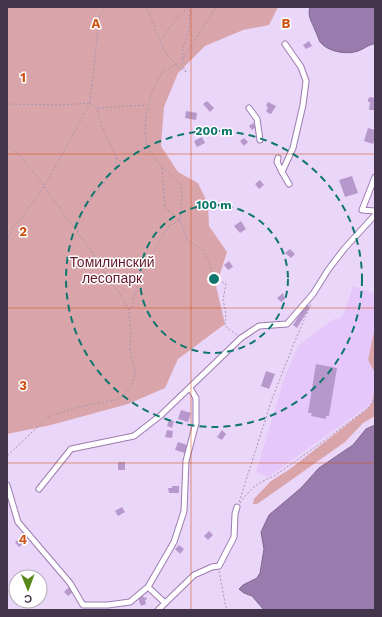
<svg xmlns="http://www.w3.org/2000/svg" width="382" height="617" viewBox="0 0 382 617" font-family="'Work Sans',sans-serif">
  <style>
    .built { fill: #e6c7fb }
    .green { fill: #daa5aa }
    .water { fill: #997bad; stroke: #7f6690 }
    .building { fill: #b798cc }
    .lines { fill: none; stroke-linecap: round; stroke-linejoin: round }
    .minor-casing { stroke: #9c7cb1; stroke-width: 7 }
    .path { stroke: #a795b3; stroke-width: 1; stroke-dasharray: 2 2; stroke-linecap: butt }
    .minor { stroke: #fff; stroke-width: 5 }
    .grid { fill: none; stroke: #cf5416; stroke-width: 1; stroke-opacity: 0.55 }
    .ring { fill: none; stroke: #0f766e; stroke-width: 2; stroke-dasharray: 7 5 }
    .labels { text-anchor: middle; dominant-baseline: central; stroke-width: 3; stroke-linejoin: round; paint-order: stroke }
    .park-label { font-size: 14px; fill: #65172a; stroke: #fff }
    .grid-label { font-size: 13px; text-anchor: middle; font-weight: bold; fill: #cf5416; stroke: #fff; stroke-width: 3; stroke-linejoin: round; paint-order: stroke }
    .centre { fill: #0f766e; stroke: #fff; stroke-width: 2 }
    .ring-label { font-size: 12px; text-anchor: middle; font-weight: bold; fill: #0f766e; stroke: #fff; stroke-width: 3; stroke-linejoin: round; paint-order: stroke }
  </style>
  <rect width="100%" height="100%" fill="#ead6f9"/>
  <path class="built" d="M353,286L375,294V327L368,360L375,373V387L372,403L268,477L256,472L285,376L299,345L334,319H340L344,314Z"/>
  <g class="green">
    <path d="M7,7H278L269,25L243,30L205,46L178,73L164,107L161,146L178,172L198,183L208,204L209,226L227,252L216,286L225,324L178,359L165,388L128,404L51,425L7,434Z"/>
    <path d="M375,327V373L368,360Z"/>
    <path d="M375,387V416L363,423L345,442L270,495L257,504H253L254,499L271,481L290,469L368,408L372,403Z"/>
  </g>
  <g class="water">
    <path d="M310,7H375V44C369,44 364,49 358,51C347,55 328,52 320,42C318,38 317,34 315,30C312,22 307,16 310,7Z"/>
    <path d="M375,425V610H264L252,596L244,593L239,589L243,585L257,578L260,573L264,549L261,532L269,515L301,488L319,468L353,445L366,429Z"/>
  </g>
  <g class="building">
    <path d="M309,41L312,46L306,49L303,45Z"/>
    <path d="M370,97L375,98V110H369L370,102H368V99Z"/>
    <path d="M207,101L214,108L210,112L203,104Z"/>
    <path d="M268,102L276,106L271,114L266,112L268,107L266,106Z"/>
    <path d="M186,111L197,113L196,120L185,118Z"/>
    <path d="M253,123L256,127L252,130L249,126Z"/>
    <path d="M368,128L375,130V138L373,144L364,141Z"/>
    <path d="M202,137L205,143L197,147L194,141Z"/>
    <path d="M244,138L248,142L244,146L240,141Z"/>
    <path d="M352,176L358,193L345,197L339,180Z"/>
    <path d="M260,180L264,185L259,189L255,184Z"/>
    <path d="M241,221L246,229L240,233L234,226Z"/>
    <path d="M290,249L295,254L291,258L285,253Z"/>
    <path d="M229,261L233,267L228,270L224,265Z"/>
    <path d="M283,293L285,299L281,302L277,298Z"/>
    <path d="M306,304L310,307L297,328L293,325Z"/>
    <path d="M316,364L337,368L329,416H326V419L311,416L312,413H308Z"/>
    <path d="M266,371L275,374L269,389L261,386Z"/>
    <path d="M181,410L191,413L188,422L178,419Z"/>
    <path d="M169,420L174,421L172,428L167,426Z"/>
    <path d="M167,430L173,431L172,438L165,437Z"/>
    <path d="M222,430L226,434L222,440L217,437Z"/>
    <path d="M178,442L187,445L185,453L175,450Z"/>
    <rect x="118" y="462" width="7" height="8"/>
    <path d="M172,486H179V493H169L168,488H172Z"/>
    <path d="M122,507L125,512L118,516L115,511Z"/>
    <path d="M209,531L213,535L208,540L204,536Z"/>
    <path d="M21,538L24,543L19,547L15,542Z"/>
    <path d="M179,545L184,549L180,554L175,549Z"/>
    <path d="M69,587L73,592L68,596L64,592Z"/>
    <path d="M143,596L144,598L146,597L147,599L145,600L146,604L141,606L138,598Z"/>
  </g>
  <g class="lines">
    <defs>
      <g id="minor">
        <path d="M285,44L301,67L306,81L303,105L293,148L282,172L289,184"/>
        <path d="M249,108L257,119L260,140"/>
        <path d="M278,158L277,162L282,172"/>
        <path d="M375,177L362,210L375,211"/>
        <path d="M7,485L18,522L70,583L83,605H108L130,602L148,587L165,603"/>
        <path d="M39,489L71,449L134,436L161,415L241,338L259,326L287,324L313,294L328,270L344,249L375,215"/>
        <path d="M148,587L174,542L184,511L186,461L196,423V398L190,388"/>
        <path d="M158,610L194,575L212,567L219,566L234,537L235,514L237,507"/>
      </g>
    </defs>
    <use href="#minor" class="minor-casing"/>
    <g class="path">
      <path d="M146,7C155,23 158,43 170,58C174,63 181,68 186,72"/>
      <path d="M161,39L178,17L189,7"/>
      <path d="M183,59C181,50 184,45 187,37C190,27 190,17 190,7"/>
      <path d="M177,64L163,71L152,92L146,113L145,134L147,146L151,153L161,166L180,184L182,193L180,220L187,240L202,250L209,261L213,276L216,279L226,284L223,300L226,313L225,326L237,335"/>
      <path d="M186,72L182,64L184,57L216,7"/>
      <path d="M7,104L63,105L90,103L99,17L106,7"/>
      <path d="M98,108L146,105"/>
      <path d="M7,145L15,151L32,170L89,248L105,273L119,293L129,310L131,330L130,348L135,374L131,386L126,393L115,400L79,407L53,415L47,418L7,456"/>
      <path d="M78,232C74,214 104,185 114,170L116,165V157"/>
      <path d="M7,241L13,227L23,216L44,187L90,103L97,108L100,122L116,157L120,161H124L147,147"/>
      <path d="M129,310L132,308L134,296L139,283L155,249L169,226L180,220L165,208L162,166"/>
      <path d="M239,502L272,399L295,341L311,304"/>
      <path d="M240,503C251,488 257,483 274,476L321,443L368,408L373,402L375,395"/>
      <path d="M219,571L225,603L227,610"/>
    </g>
    <use href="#minor" class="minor"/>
  </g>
  <path class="grid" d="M191,7V610M7,154H375M7,308H375M7,463H375"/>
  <g class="ring">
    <circle cx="214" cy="279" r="74"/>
    <circle cx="214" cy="279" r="148"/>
  </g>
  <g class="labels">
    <g class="park-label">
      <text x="112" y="262">Томилинский<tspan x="112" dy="16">лесопарк</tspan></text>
    </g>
  </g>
  <g class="grid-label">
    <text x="96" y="28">A</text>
    <text x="286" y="28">B</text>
    <text x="23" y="82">1</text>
    <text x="23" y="236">2</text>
    <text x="23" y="390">3</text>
    <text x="23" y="544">4</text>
  </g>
  <circle cx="214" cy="279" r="6" class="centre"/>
  <g class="ring-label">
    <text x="214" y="135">200 m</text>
    <text x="214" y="209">100 m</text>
  </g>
  <rect width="382" height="617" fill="none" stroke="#43354c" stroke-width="16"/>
  <g transform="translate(28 589) rotate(179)"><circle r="19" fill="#ffffff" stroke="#b4aeb7"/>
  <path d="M0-3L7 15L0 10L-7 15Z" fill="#58881b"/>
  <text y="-6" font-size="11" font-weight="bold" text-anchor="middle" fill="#43354c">С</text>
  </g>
</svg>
